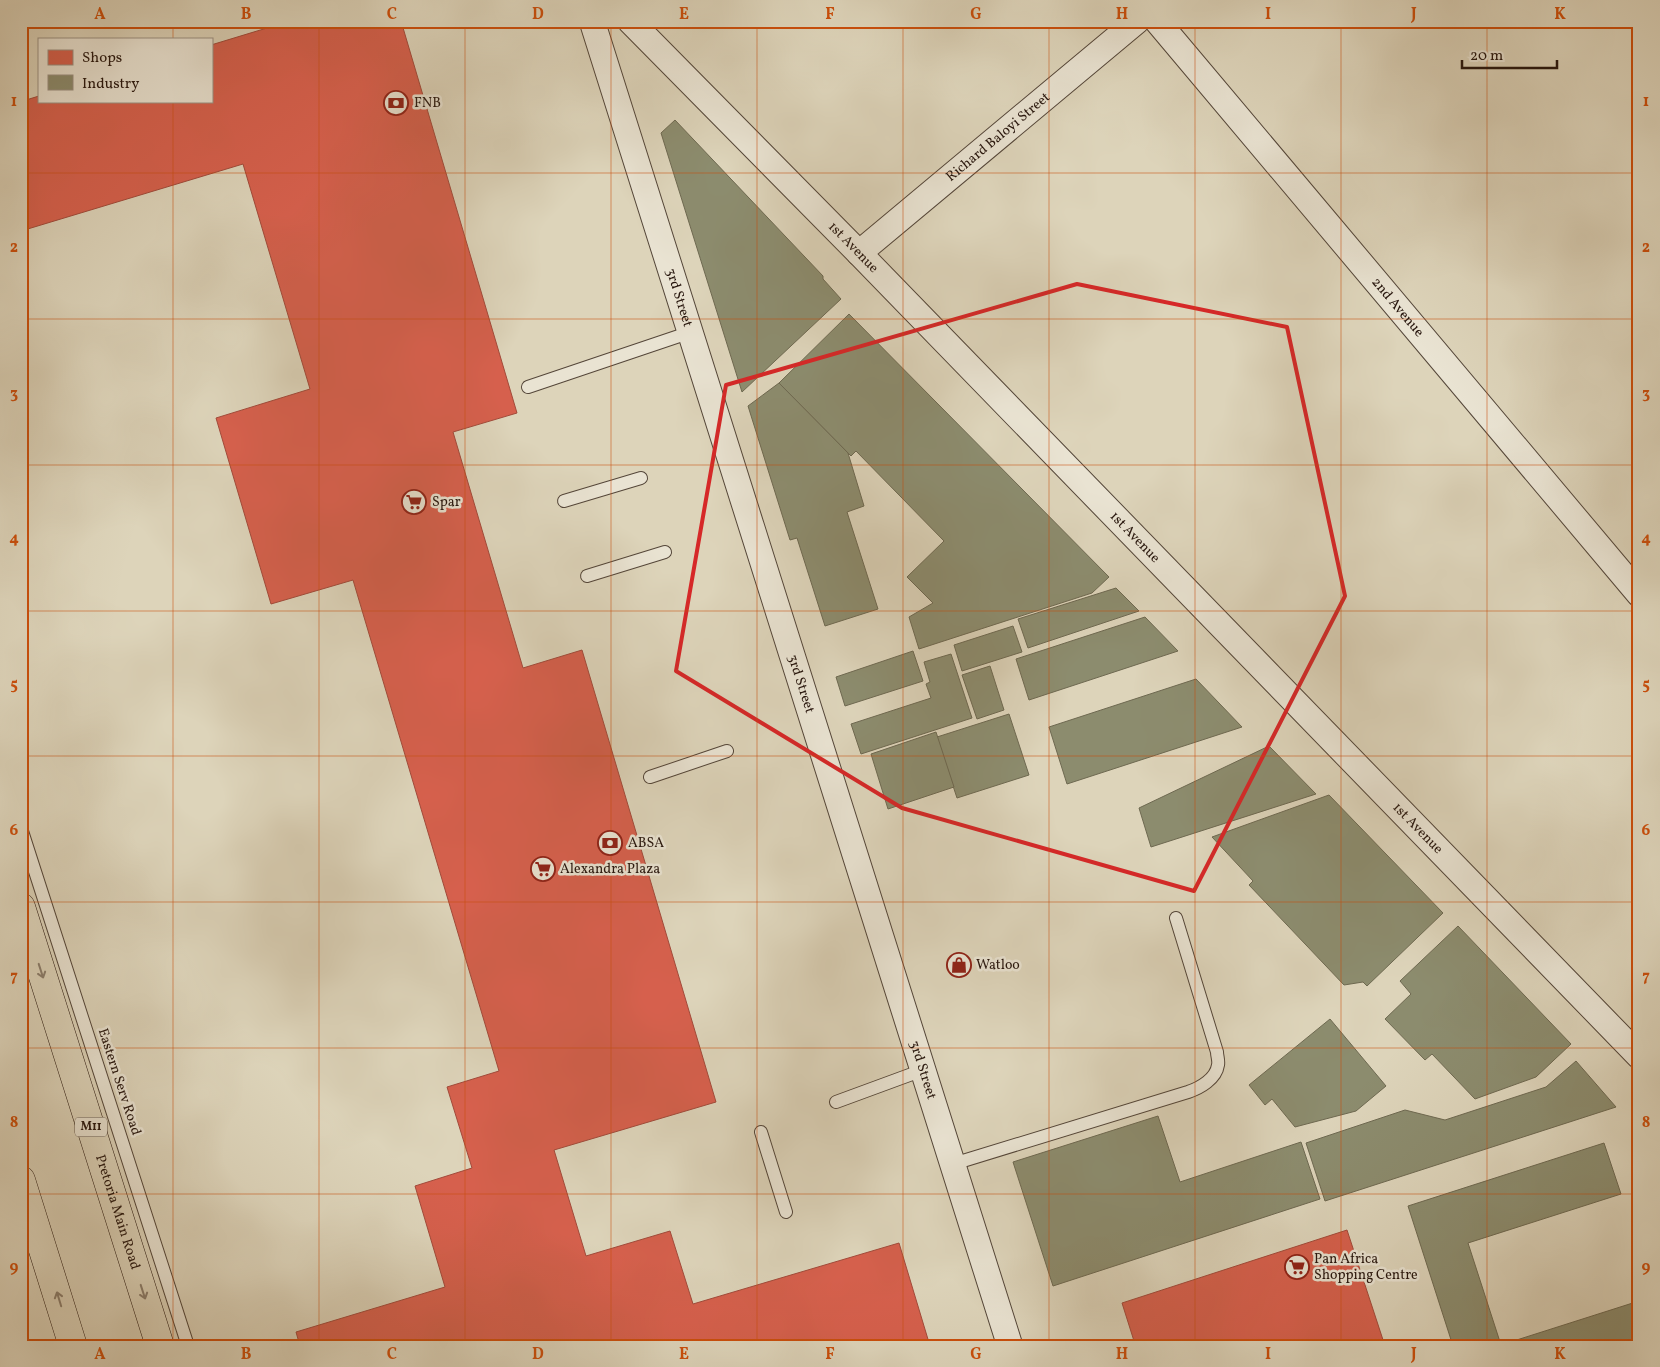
<svg xmlns="http://www.w3.org/2000/svg" width="1660" height="1367" viewBox="0 0 1660 1367" font-family="Vollkorn,serif">
  <style>
    .shops { fill: #d6604d; stroke: #a24a3a }
    .industry { fill: #8c8c6e; stroke: #6e6951 }
    .lines { fill: none; stroke-linecap: round; stroke-linejoin: round }
    .lane-casing { stroke: #544639; stroke-width: 14 }
    .street-casing { stroke: #544639; stroke-width: 27 }
    .primary-casing { stroke: #27160e; stroke-width: 29 }
    .lane { stroke: #e9e3d2; stroke-width: 12 }
    .street { stroke: #e9e3d2; stroke-width: 25 }
    .primary { stroke: #ddd4ba; stroke-width: 28 }
    .oneway { stroke: #8b7e6d }
    .marked { fill: none; stroke: #d62828; stroke-width: 4; stroke-linejoin: round }
    .grid { fill: none; stroke: #cb4f0c; stroke-width: 1; stroke-opacity: 0.55 }
    .labels { text-anchor: middle; dominant-baseline: central; stroke-width: 5; stroke-linejoin: round; paint-order: stroke }
    .shield { fill: #e9e3d2; stroke: #615449; stroke-width: 1 }
    .shield-label { font-size: 12px; font-weight: bold; fill: #27160e }
    .poi-label { font-size: 14px; fill: #27160e; stroke: #e9e3d2; text-anchor: start }
    .street-label { font-size: 14px; fill: #27160e; stroke: #e9e3d2 }
    .neatline { fill: none; stroke: #cb4f0c; stroke-width: 2 }
    .grid-label { font-size: 16px; text-anchor: middle; font-weight: bold; fill: #cb4f0c }
  </style>
  <rect width="100%" height="100%" fill="#ddd4ba"/>
  <filter id="stains"><feTurbulence type="fractalNoise" baseFrequency=".004" numOctaves="4"/><feColorMatrix values="0 0 0 0 .2 0 0 0 0 .09 0 0 0 0 .02 0 0 0 .5 -.17"/></filter>
  <radialGradient id="worn" r=".72"><stop offset=".6" stop-color="#630" stop-opacity="0"/><stop offset="1" stop-color="#630" stop-opacity=".3"/></radialGradient>
  <g class="shops">
    <path d="M290,21H401L517,413L453,432L523,668L582,650L716,1102L554,1150L586,1256L670,1231L693,1304L899,1243L930,1346H300L296,1332L445,1287L415,1186L472,1168L447,1087L499,1071L353,580L271,604L216,418L310,389L243,164L21,231V84L26,100L39,96V101H211V45Z"/>
    <path d="M1347,1230L1385,1346H1117L1134,1341L1122,1303Z"/>
  </g>
  <g class="industry">
    <path d="M675,120L823,276V279L841,299L742,392L661,133Z"/>
    <path d="M849,314L1109,577L1092,593L919,649L909,617L933,603L907,577L944,541L856,451L851,456L779,383Z"/>
    <path d="M779,383L848,453L864,506L847,512L878,609L825,626L797,538L790,540L748,406Z"/>
    <path d="M1116,588L1139,611L1028,648L1018,619Z"/>
    <path d="M1145,617L1178,651L1029,700L1016,659Z"/>
    <path d="M1013,626L1022,652L962,671L954,645Z"/>
    <path d="M913,651L923,681L845,706L836,677Z"/>
    <path d="M951,654L972,718L861,754L851,724L931,698L926,684L930,682L924,662Z"/>
    <path d="M990,666L1004,710L977,719L962,675Z"/>
    <path d="M1196,679L1242,727L1067,784L1049,727Z"/>
    <path d="M1009,714L1029,775L957,798L937,737Z"/>
    <path d="M936,732L954,787L888,809L871,754Z"/>
    <path d="M1269,746L1316,794L1151,847L1139,808Z"/>
    <path d="M1329,795L1443,913L1367,986L1363,982L1344,985L1249,885L1253,881L1212,837Z"/>
    <path d="M1458,926L1571,1044L1536,1077L1475,1099L1432,1054L1425,1060L1385,1019L1411,994L1400,981Z"/>
    <path d="M1330,1019L1386,1086L1356,1111L1295,1127L1272,1099L1265,1105L1249,1085Z"/>
    <path d="M1576,1061L1616,1107L1325,1201L1306,1143L1405,1110L1445,1120L1546,1087Z"/>
    <path d="M1158,1116L1180,1182L1301,1142L1320,1199L1053,1286L1013,1162Z"/>
    <path d="M1604,1143L1621,1194L1468,1243L1501,1345L1639,1301V1346H1453L1408,1206Z"/>
  </g>
  <g class="lines">
    <defs>
      <g id="lane">
        <path d="M528,387L691,332"/>
        <path d="M564,501L641,478"/>
        <path d="M587,576L665,552"/>
        <path d="M650,777L727,751"/>
        <path d="M21,828L188,1346"/>
        <path d="M836,1102L923,1070"/>
        <path d="M761,1132L786,1212"/>
        <path d="M953,1164L1188,1092C1200,1088 1216,1079 1218,1065C1219,1061 1217,1056 1217,1052L1176,918"/>
        <path d="M21,1341L23,1346"/>
      </g>
      <g id="street">
        <path id="s1" d="M592,21L1010,1346"/>
        <path id="s2" d="M630,21L859,253L1639,1056"/>
        <path id="s3" d="M1157,21L1639,594"/>
        <path id="s4" d="M859,253L1137,21"/>
      </g>
      <g id="primary">
        <path id="s5" d="M21,907L160,1346"/>
        <path d="M21,1180L73,1346"/>
      </g>
    </defs>
    <use href="#lane" class="lane-casing"/>
    <use href="#street" class="street-casing"/>
    <use href="#primary" class="primary-casing"/>
    <use href="#lane" class="lane"/>
    <use href="#street" class="street"/>
    <use href="#primary" class="primary"/>
  </g>
  <defs><path id="oneway-shaft" d="M-6 0H5M1.5-3L5.5 0L1.5 3" fill="none" stroke-width="1.6" stroke-linecap="round" stroke-linejoin="round" transform="scale(1.25)"/></defs>
  <g class="oneway">
    <use href="#oneway-shaft" transform="translate(41 971) rotate(72)"/>
    <use href="#oneway-shaft" transform="translate(143 1292) rotate(72)"/>
    <use href="#oneway-shaft" transform="translate(59 1299) rotate(-107)"/>
  </g>
  <path class="marked" d="M1077,284L1287,327L1345,596L1194,891L902,808L676,671L726,385Z"/>
  <path class="grid" d="M173,21V39M319,21V1346M465,21V1346M611,21V1346M757,21V1346M903,21V1346M1049,21V1346M1195,21V1346M1341,21V1346M1487,21V1346M173,101V1346M21,173H1639M21,319H1639M21,465H1639M21,611H1639M21,756H1639M21,902H1639M21,1048H1639M21,1194H1639"/>
  <defs>
    <symbol id="bank-ring" viewBox="-11 -11 22 22"><circle r="9.5" fill="#e9e3d2" stroke="#8f2418" stroke-width="1.5"/><path d="M-6-4H6V4H-6ZM0-2.3a2.3 2.3 0 1 0 0 4.6a2.3 2.3 0 1 0 0-4.6Z" fill="#8f2418"/></symbol>
    <symbol id="supermarket-ring" viewBox="-11 -11 22 22"><circle r="9.5" fill="#e9e3d2" stroke="#8f2418" stroke-width="1.5"/><path d="M-6-5.5h2.5l.6 2H6L4.5 2H-2.5L-4.4-4H-6ZM-1.5 3.2a1.3 1.3 0 1 0 .1 0ZM3 3.2a1.3 1.3 0 1 0 .1 0Z" fill="#8f2418"/></symbol>
    <symbol id="shop-ring" viewBox="-11 -11 22 22"><circle r="9.5" fill="#e9e3d2" stroke="#8f2418" stroke-width="1.5"/><path d="M-5-2.5h2.3a2.7 3.5 0 0 1 5.4 0H5L5.5 6h-11ZM-1.5-2.5h3a1.5 2.3 0 0 0-3 0Z" fill="#8f2418"/></symbol>
  </defs>
  <g fill-rule="evenodd">
    <use href="#bank-ring" x="382" y="89" width="28" height="28"/>
    <use href="#supermarket-ring" x="400" y="488" width="28" height="28"/>
    <use href="#bank-ring" x="596" y="829" width="28" height="28"/>
    <use href="#supermarket-ring" x="529" y="855" width="28" height="28"/>
    <use href="#shop-ring" x="945" y="951" width="28" height="28"/>
    <use href="#supermarket-ring" x="1283" y="1253" width="28" height="28"/>
  </g>
  <g class="labels">
    <rect class="shield" x="75" y="1117.5" width="32" height="19" rx="4"/>
    <g class="shield-label">
      <text x="91" y="1127">M11</text>
    </g>
    <g class="poi-label">
      <text x="414" y="103">FNB</text>
      <text x="432" y="502">Spar</text>
      <text x="628" y="843">ABSA</text>
      <text x="560" y="869">Alexandra Plaza</text>
      <text x="976" y="965">Watloo</text>
      <text x="1314" y="1259">Pan Africa<tspan x="1314" dy="16">Shopping Centre</tspan></text>
    </g>
    <g class="street-label">
      <text stroke="none"><textPath href="#s4" startOffset="181">Richard Baloyi Street</textPath></text>
      <text stroke="none"><textPath href="#s2" startOffset="318">1st Avenue</textPath></text>
      <text stroke="none"><textPath href="#s1" startOffset="290">3rd Street</textPath></text>
      <text stroke="none"><textPath href="#s3" startOffset="374">2nd Avenue</textPath></text>
      <text stroke="none"><textPath href="#s2" startOffset="722">1st Avenue</textPath></text>
      <text stroke="none"><textPath href="#s1" startOffset="695">3rd Street</textPath></text>
      <text stroke="none"><textPath href="#s2" startOffset="1128">1st Avenue</textPath></text>
      <text stroke="none"><textPath href="#s1" startOffset="1100">3rd Street</textPath></text>
      <text transform="translate(119 1082) rotate(72)">Eastern Serv Road</text>
      <text stroke="none"><textPath href="#s5" startOffset="320">Pretoria Main Road</textPath></text>
    </g>
  </g>
  <rect width="1660" height="1367" fill="none" stroke="#ddd4ba" stroke-width="55"/>
  <rect x="38" y="38" width="175" height="65" fill="#e9e3d2" stroke="#9b9184"/>
  <rect x="48" y="50" width="25" height="15" fill="#d6604d" stroke="#9b9184"/>
  <text x="82" y="62" font-size="15" fill="#27160e">Shops</text>
  <rect x="48" y="75" width="25" height="15" fill="#8c8c6e" stroke="#9b9184"/>
  <text x="82" y="88" font-size="15" fill="#27160e">Industry</text>
  <path d="M1462 60v8h95v-8" fill="none" stroke="#27160e" stroke-width="2.5"/>
  <text x="1470" y="60" font-size="15" fill="#27160e" stroke="#e9e3d2" stroke-width="4" paint-order="stroke">20 m</text>
  <rect x="28" y="28" width="1604" height="1312" class="neatline"/>
  <g class="grid-label">
    <text x="100" y="19">A</text>
    <text x="246" y="19">B</text>
    <text x="392" y="19">C</text>
    <text x="538" y="19">D</text>
    <text x="684" y="19">E</text>
    <text x="830" y="19">F</text>
    <text x="976" y="19">G</text>
    <text x="1122" y="19">H</text>
    <text x="1268" y="19">I</text>
    <text x="1414" y="19">J</text>
    <text x="1560" y="19">K</text>
    <text x="14" y="106">1</text>
    <text x="1646" y="106">1</text>
    <text x="14" y="252">2</text>
    <text x="1646" y="252">2</text>
    <text x="14" y="398">3</text>
    <text x="1646" y="398">3</text>
    <text x="14" y="543">4</text>
    <text x="1646" y="543">4</text>
    <text x="14" y="689">5</text>
    <text x="1646" y="689">5</text>
    <text x="14" y="835">6</text>
    <text x="1646" y="835">6</text>
    <text x="14" y="981">7</text>
    <text x="1646" y="981">7</text>
    <text x="14" y="1127">8</text>
    <text x="1646" y="1127">8</text>
    <text x="14" y="1272">9</text>
    <text x="1646" y="1272">9</text>
    <text x="100" y="1359">A</text>
    <text x="246" y="1359">B</text>
    <text x="392" y="1359">C</text>
    <text x="538" y="1359">D</text>
    <text x="684" y="1359">E</text>
    <text x="830" y="1359">F</text>
    <text x="976" y="1359">G</text>
    <text x="1122" y="1359">H</text>
    <text x="1268" y="1359">I</text>
    <text x="1414" y="1359">J</text>
    <text x="1560" y="1359">K</text>
  </g>
  <rect width="100%" height="100%" filter="url(#stains)"/>
  <rect width="100%" height="100%" fill="url(#worn)"/>
</svg>
